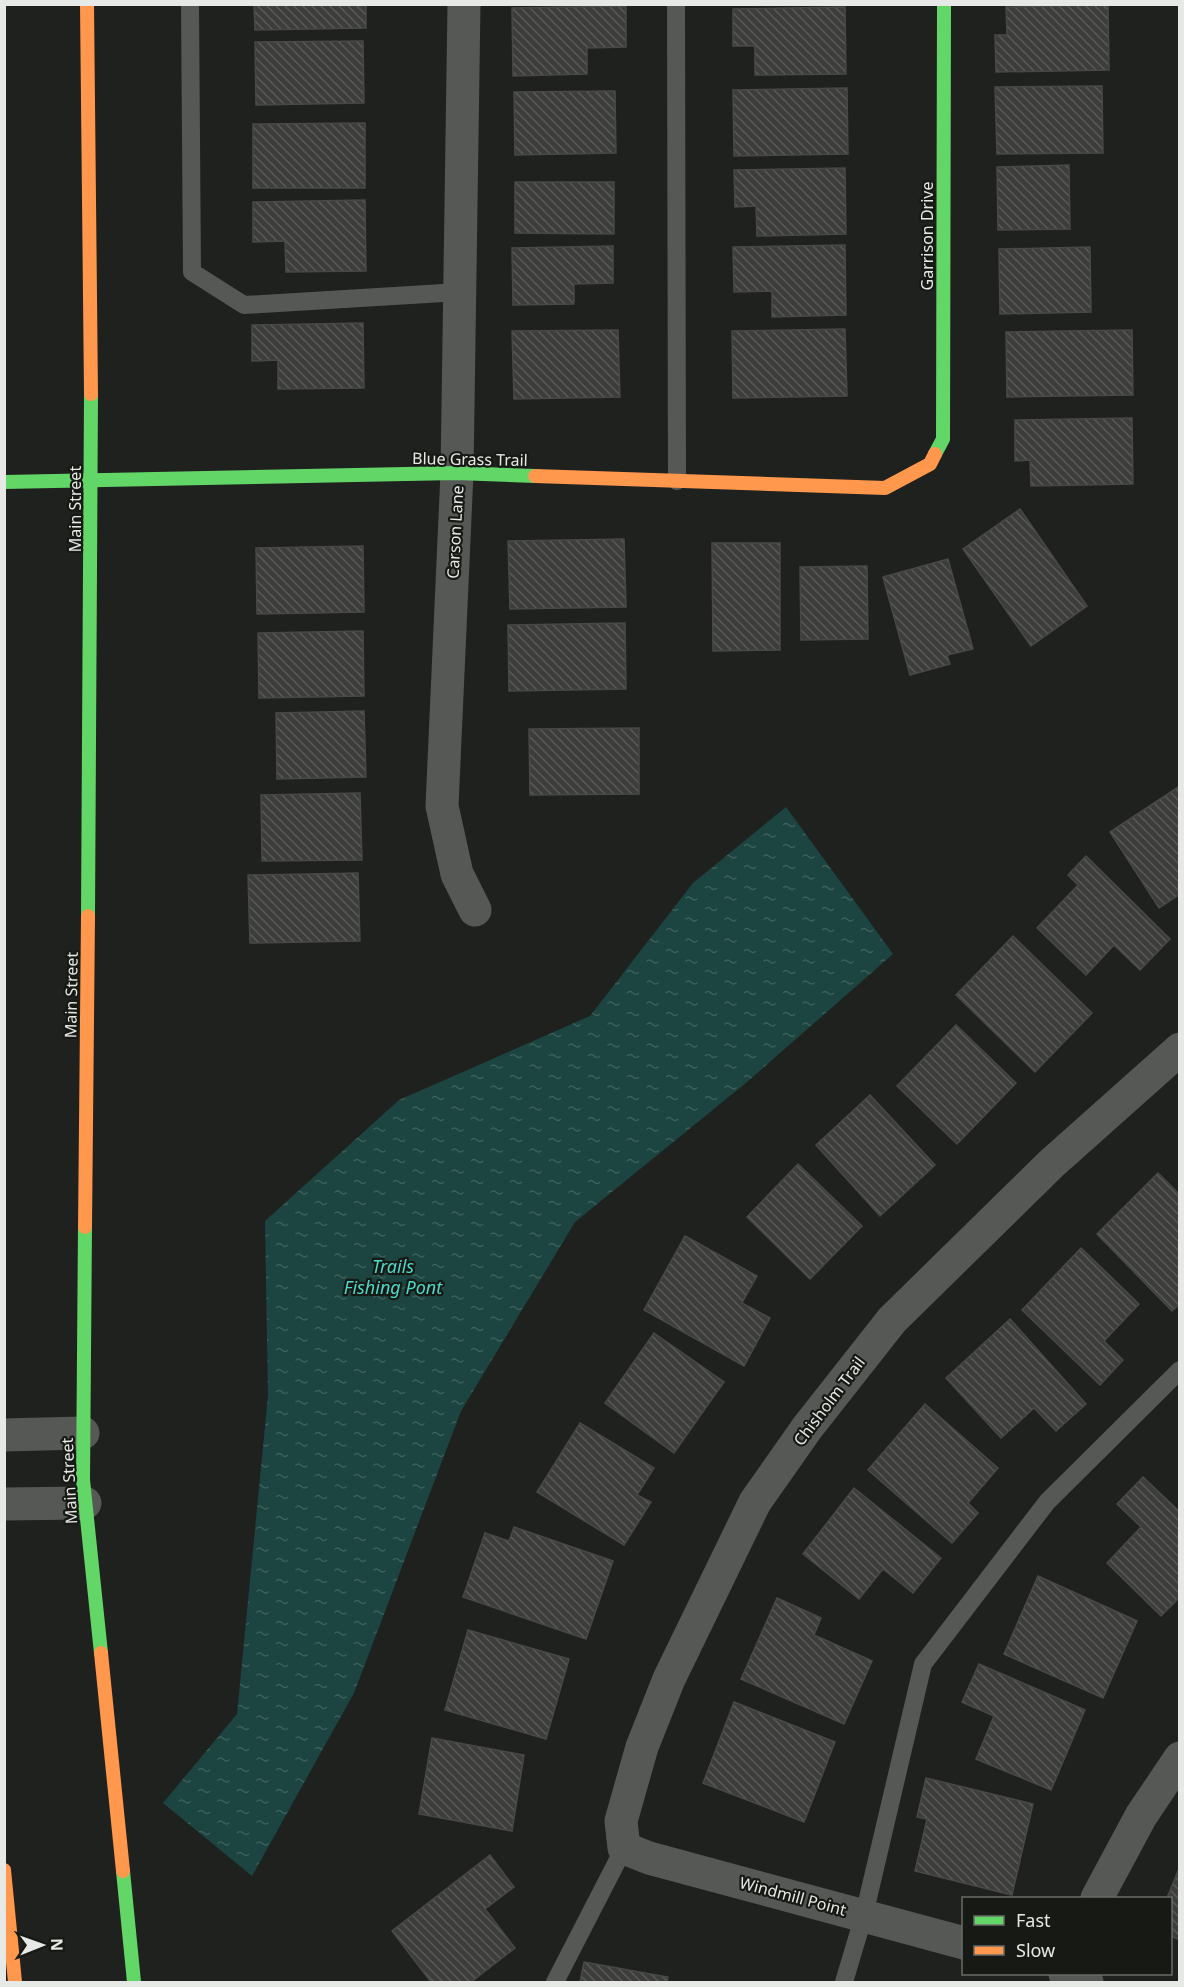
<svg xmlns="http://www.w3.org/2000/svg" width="1184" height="1987" viewBox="0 0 1184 1987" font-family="'Noto Sans',sans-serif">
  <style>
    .water { fill: url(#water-ripples) }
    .building { fill: url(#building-back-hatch); stroke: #484946; stroke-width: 1.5 }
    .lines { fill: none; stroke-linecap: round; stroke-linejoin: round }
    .lane { stroke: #565855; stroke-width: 18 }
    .street { stroke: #565855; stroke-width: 33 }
    .fast { stroke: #63d668; stroke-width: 14 }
    .slow { stroke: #ff974d; stroke-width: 14 }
    .labels { text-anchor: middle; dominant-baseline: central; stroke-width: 4.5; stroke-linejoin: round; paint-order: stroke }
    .street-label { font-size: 16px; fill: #e6e9e5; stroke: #161914 }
    .water-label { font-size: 18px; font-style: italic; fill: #4cd9ca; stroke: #161914 }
  </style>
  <defs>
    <pattern id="water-ripples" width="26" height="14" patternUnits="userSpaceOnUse" patternTransform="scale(1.5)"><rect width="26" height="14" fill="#1c4440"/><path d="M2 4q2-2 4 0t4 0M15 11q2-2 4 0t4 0" fill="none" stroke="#3d5f5b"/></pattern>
    <pattern id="building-back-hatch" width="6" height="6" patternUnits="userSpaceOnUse" patternTransform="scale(1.5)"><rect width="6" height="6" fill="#3d3d3b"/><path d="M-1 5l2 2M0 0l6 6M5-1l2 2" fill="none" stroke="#595957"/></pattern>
  </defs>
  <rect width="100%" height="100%" fill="#1f211e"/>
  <path class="water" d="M786,807L893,954L747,1082L575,1222L461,1411L354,1693L252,1876L163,1803L237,1714L268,1396L265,1221L399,1100L590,1016L693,883Z"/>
  <g class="building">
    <path d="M254,4H366V28L255,30Z"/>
    <path d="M1108,5L1109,70L996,72L995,35H1007L1006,7Z"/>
    <path d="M626,6V47L587,48V74L513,76L512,8Z"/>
    <path d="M845,7L846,74L755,75V46H733V9Z"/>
    <path d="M363,41L364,103L256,105L255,42Z"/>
    <path d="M1102,86L1103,153L997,154L995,87Z"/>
    <path d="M847,88L848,154L734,156L733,90Z"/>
    <path d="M615,91L616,153L515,155L514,92Z"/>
    <path d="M365,123V188H253V124Z"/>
    <path d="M1069,165L1070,229L998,230L997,167Z"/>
    <path d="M845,168L846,234L757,236L756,206L735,207L734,170Z"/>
    <path d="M515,182H614V234L515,233Z"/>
    <path d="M365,200L366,271L286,272L285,241L253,242V202Z"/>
    <path d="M845,245L846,315L772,317V291L734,292L733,247Z"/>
    <path d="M613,246V283L574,284V304L513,305L512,248Z"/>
    <path d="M1090,247L1091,312L1000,314L999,249Z"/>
    <path d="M363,323L364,388L278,389V360L252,361V325Z"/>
    <path d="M845,329L847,396L733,398L732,331Z"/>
    <path d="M618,330L620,397L514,399L512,331Z"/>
    <path d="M1132,330L1133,395L1007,397L1006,332Z"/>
    <path d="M1132,418L1133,484L1031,486L1030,460L1015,461V420Z"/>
    <path d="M1020,509L1087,606L1031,646L963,549Z"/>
    <path d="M624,539L626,607L510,609L508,541Z"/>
    <path d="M712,543H780V650L713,651Z"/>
    <path d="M363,546L364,612L257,614L256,548Z"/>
    <path d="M948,559L973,649L947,655L950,664L910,675L883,577Z"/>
    <path d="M867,566L868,639L801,640L800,567Z"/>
    <path d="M625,623L626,689L509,691L508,625Z"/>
    <path d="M363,631L364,696L259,698L258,633Z"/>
    <path d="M364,711L366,777L277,779L276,713Z"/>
    <path d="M639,728V794L530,795L529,729Z"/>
    <path d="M1180,786V894L1159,908L1110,832Z"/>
    <path d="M360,793L362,860L262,861L261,795Z"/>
    <path d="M1086,856L1170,939L1140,970L1114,945L1086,975L1037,928L1078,885L1068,875Z"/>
    <path d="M358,873L360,941L250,943L248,875Z"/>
    <path d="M1013,936L1092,1013L1035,1072L956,995Z"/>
    <path d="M956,1025L1016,1083L957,1144L897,1086Z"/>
    <path d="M870,1095L935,1165L880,1216L816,1145Z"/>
    <path d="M798,1164L862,1226L810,1279L747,1217Z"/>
    <path d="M1158,1173L1180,1195V1304L1172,1311L1097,1234Z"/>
    <path d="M685,1236L757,1276L742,1303L770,1318L744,1366L644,1310Z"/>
    <path d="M1081,1248L1139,1304L1104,1341L1123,1360L1100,1385L1022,1310Z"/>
    <path d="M1010,1319L1086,1404L1056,1431L1034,1408L1001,1438L946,1378Z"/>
    <path d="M654,1333L724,1382L674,1453L605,1403Z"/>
    <path d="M925,1404L998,1468L968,1503L978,1513L952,1543L868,1470Z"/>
    <path d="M580,1423L654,1468L637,1495L651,1502L624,1545L537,1492Z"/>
    <path d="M1143,1477L1180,1512V1597L1161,1616L1107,1563L1141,1527L1117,1504Z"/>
    <path d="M854,1488L941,1558L913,1593L883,1569L859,1599L803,1554Z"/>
    <path d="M514,1527L613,1561L586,1639L463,1597L485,1533L509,1541Z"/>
    <path d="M1038,1576L1137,1621L1103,1698L1004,1654Z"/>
    <path d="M777,1598L821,1618L814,1635L872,1661L844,1724L741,1679Z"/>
    <path d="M468,1630L569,1659L546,1739L445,1710Z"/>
    <path d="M979,1664L1085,1710L1051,1790L976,1759L994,1716L962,1702Z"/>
    <path d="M734,1702L835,1742L804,1822L703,1783Z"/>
    <path d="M432,1738L524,1755L512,1831L419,1814Z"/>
    <path d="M926,1778L1033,1804L1012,1895L915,1871L927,1819L917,1817Z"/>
    <path d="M490,1855L514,1887L485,1909L515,1948L471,1982H431L392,1931Z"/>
    <path d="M1180,1866V1940L1170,1936V1898H1167Z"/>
    <path d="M584,1962L668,1977L667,1982H580Z"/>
  </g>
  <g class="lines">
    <g class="lane">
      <path d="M190,4L192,272L244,305L460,292"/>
      <path d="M676,4L677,481"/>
      <path d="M555,1982L624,1848"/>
      <path d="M844,1982L864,1915L923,1664L1047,1502L1180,1370"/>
    </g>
    <g class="street">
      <path d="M464,4L457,473L442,806L457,874L475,910"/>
      <path d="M4,1435L83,1433"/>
      <path d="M4,1504L85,1503"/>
      <path d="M1097,1898L1141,1816L1180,1758"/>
      <path d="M964,1943L649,1858L624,1848L621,1821L642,1747L669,1679L755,1502L807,1428L892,1320L1051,1164L1180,1049"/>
      <path d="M1065,1974L1087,1982"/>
    </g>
    <g class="fast">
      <path d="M935,454L943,439L944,4"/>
      <path d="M4,482L457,473L535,476"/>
      <path d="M88,916L91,394"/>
      <path d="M85,1227L83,1480L101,1653"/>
      <path d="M123,1871L134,1982"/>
    </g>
    <g class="slow">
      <path d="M87,4L91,394"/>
      <path d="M535,476L885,488L930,464L935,454"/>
      <path d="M85,1227L88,916"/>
      <path d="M101,1653L123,1871"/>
      <path d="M4,1870L15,1982"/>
    </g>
  </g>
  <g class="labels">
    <g class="street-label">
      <text transform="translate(927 236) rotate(-90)">Garrison Drive</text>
      <text transform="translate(470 459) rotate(1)">Blue Grass Trail</text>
      <text transform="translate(75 509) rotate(-90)">Main Street</text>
      <text transform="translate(455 532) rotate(-87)">Carson Lane</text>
      <text transform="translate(71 995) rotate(-89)">Main Street</text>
      <text transform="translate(829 1401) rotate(-53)">Chisholm Trail</text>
      <text transform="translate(69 1481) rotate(-93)">Main Street</text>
      <text transform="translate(793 1896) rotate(15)">Windmill Point</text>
    </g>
    <g class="water-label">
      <text x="393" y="1266">Trails<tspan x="393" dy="21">Fishing Pont</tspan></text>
    </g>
  </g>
  <rect width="1184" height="1987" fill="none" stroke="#e6e9e5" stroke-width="12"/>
  <rect x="962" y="1897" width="210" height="78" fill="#161914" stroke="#696c68" stroke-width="1.5"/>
  <rect x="974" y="1916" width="30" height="9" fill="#63d668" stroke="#696c68" stroke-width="1.5"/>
  <text x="1016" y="1927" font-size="18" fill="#e6e9e5">Fast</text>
  <rect x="974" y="1946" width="30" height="9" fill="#ff974d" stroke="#696c68" stroke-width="1.5"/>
  <text x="1016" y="1957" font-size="18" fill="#e6e9e5">Slow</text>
  <g transform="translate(42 1945) rotate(89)" stroke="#161914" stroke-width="4.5" paint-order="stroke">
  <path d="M0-4.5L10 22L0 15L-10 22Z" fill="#e6e9e5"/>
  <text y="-9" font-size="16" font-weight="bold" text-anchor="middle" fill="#e6e9e5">N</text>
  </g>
</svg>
